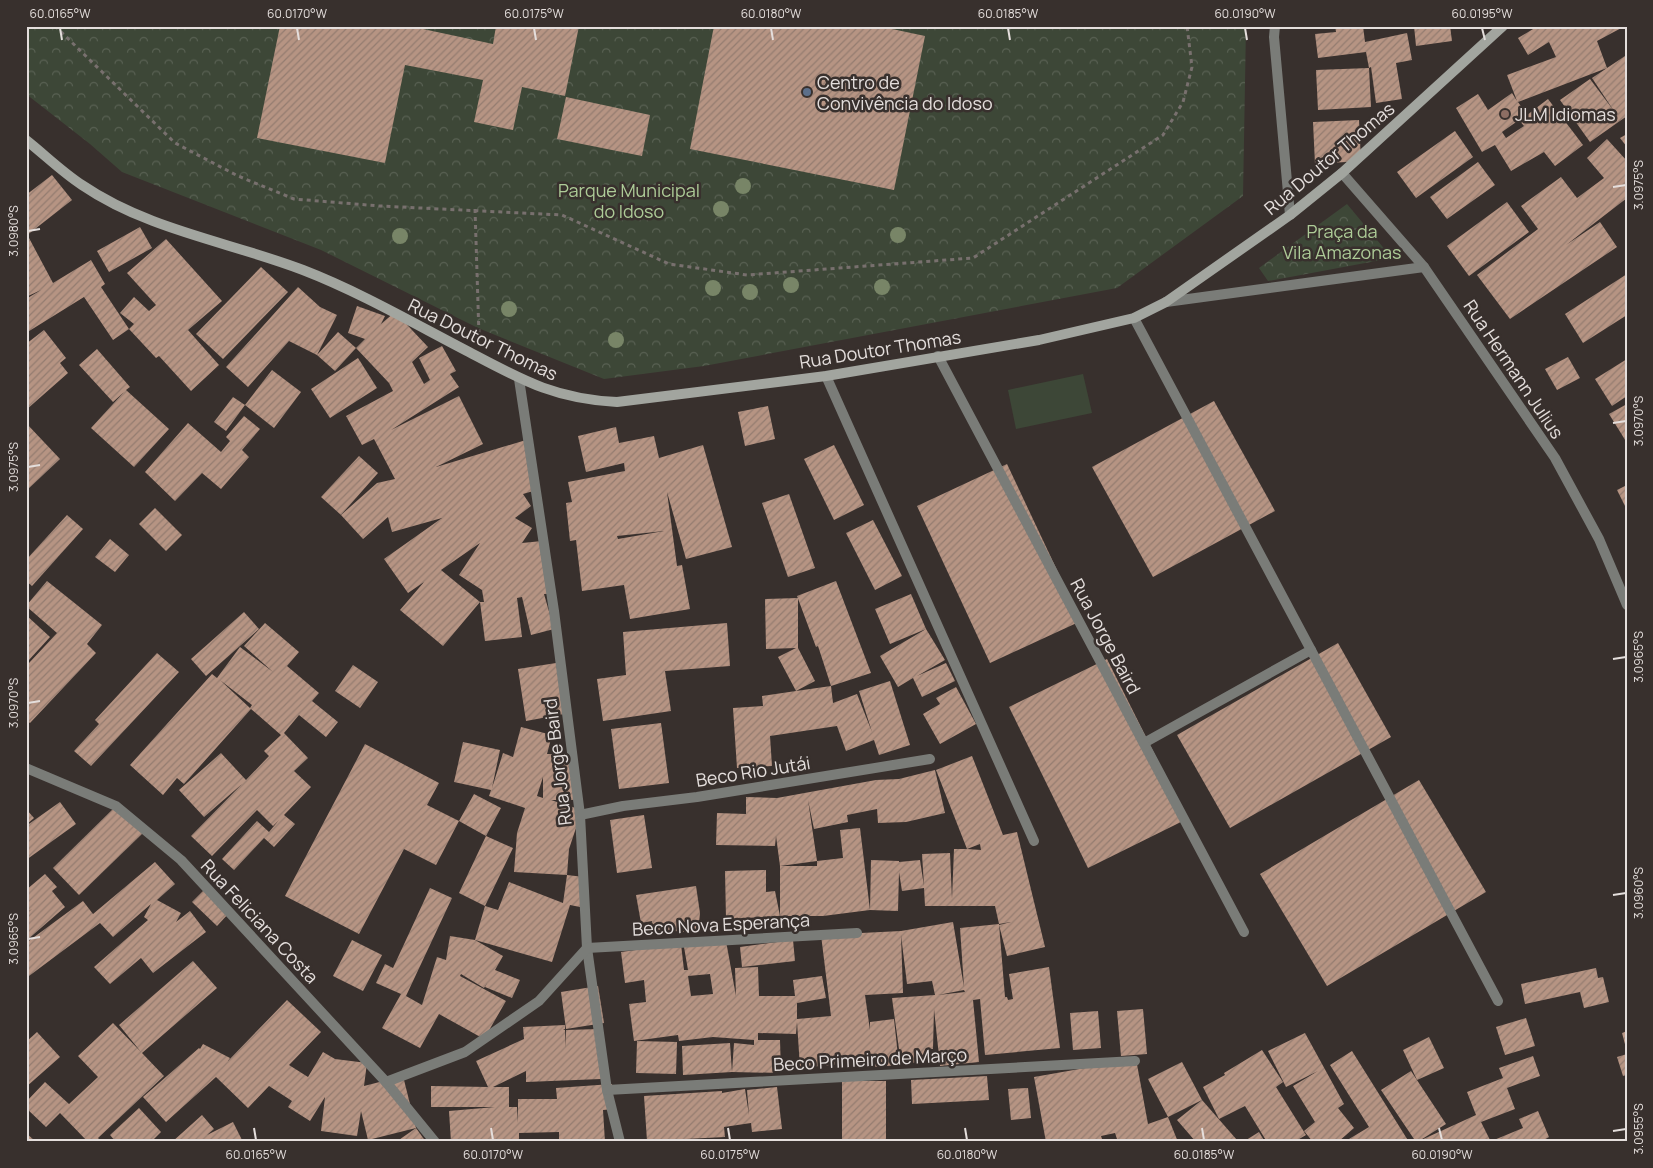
<svg xmlns="http://www.w3.org/2000/svg" width="1653" height="1168" viewBox="0 0 1653 1168" font-family="Manrope,sans-serif">
  <style>
    .grass { fill: #3d4737 }
    .park { fill: url(#park-crowns) }
    .building { fill: url(#building-hatch); fill-rule: evenodd }
    .lines { fill: none; stroke-linecap: round; stroke-linejoin: round }
    .path { stroke: #78706e; stroke-width: 3; stroke-dasharray: 4 4; stroke-linecap: butt }
    .lane { stroke: #7a7c78; stroke-width: 10 }
    .street { stroke: #7a7c78; stroke-width: 10 }
    .secondary { stroke: #a2a59f; stroke-width: 10 }
    .tree { fill: #788567 }
    .ticks { fill: none; stroke: #e4dedc; stroke-width: 2 }
    .service-dot { fill: #5c6f8a; stroke: #38302d; stroke-width: 2 }
    .education-dot { fill: #8d6e63; stroke: #38302d; stroke-width: 2 }
    .labels { text-anchor: middle; dominant-baseline: central; stroke-width: 5; stroke-linejoin: round; paint-order: stroke }
    .poi-label { font-size: 18px; fill: #e4dedc; stroke: #38302d; text-anchor: start }
    .street-label { font-size: 18px; fill: #e4dedc; stroke: #38302d }
    .park-label { font-size: 18px; fill: #adcb97; stroke: #38302d }
    .neatline { fill: none; stroke: #e4dedc; stroke-width: 2 }
    .ticks-label { font-size: 12px; text-anchor: middle; fill: #e4dedc }
  </style>
  <defs>
    <pattern id="park-crowns" width="20" height="18" patternUnits="userSpaceOnUse" patternTransform="scale(1.25)"><rect width="20" height="18" fill="#3d4737"/><path d="M2 6a3 3 0 1 1 6 0M12 15a3 3 0 1 1 6 0" fill="none" stroke="#596153"/></pattern>
    <pattern id="building-hatch" width="6" height="6" patternUnits="userSpaceOnUse" patternTransform="scale(1.25)"><rect width="6" height="6" fill="#b69483"/><path d="M-1 1l2-2M0 6l6-6M5 7l2-2" fill="none" stroke="#947c70"/></pattern>
  </defs>
  <rect width="100%" height="100%" fill="#38302d"/>
  <path class="grass" d="M1083,374L1092,413L1016,429L1008,390Z"/>
  <g class="park">
    <path d="M26,26H1246L1243,196L1117,288L704,366L604,379L478,328L321,250L122,172L90,144L26,94Z"/>
    <path d="M1347,204L1392,258L1268,281L1259,268Z"/>
  </g>
  <g class="building">
    <path d="M280,26H409L493,44L496,26H579L565,96L522,87L513,130L474,122L483,80L405,65L385,163L257,138Z"/>
    <path d="M714,26H878L925,36L894,190L690,149Z"/>
    <path d="M1335,26H1363L1365,42L1407,33L1412,60L1396,63L1402,99L1376,103L1371,67L1369,68L1371,107L1318,110L1316,70L1369,68L1366,52L1318,58L1315,34L1336,32Z"/>
    <path d="M1414,26H1450L1452,41L1416,46Z"/>
    <path d="M1538,26H1625L1597,41L1607,68L1625,56L1627,58V116L1590,142L1560,100L1590,79L1614,111L1592,78L1607,68L1518,102L1527,115L1548,99L1583,145L1555,166L1544,152L1511,171L1495,145L1482,152L1456,108L1478,94L1488,110L1512,93L1517,101L1507,75L1556,57L1549,42L1528,55L1518,38ZM1519,120L1524,126L1506,138L1502,132Z"/>
    <path d="M566,97L650,115L642,156L557,139Z"/>
    <path d="M1359,120L1361,161L1315,164L1313,122Z"/>
    <path d="M1455,131L1473,157L1416,198L1397,172Z"/>
    <path d="M1627,134V147L1620,138Z"/>
    <path d="M1607,139L1627,161V198L1566,245L1600,222L1617,247L1510,319L1477,275L1538,229L1521,206L1561,177L1577,198L1604,178L1587,158Z"/>
    <path d="M1478,162L1495,185L1447,219L1430,197Z"/>
    <path d="M52,175L72,200L26,236V195Z"/>
    <path d="M1507,202L1529,232L1469,276L1447,246Z"/>
    <path d="M140,227L152,248L109,272L97,251Z"/>
    <path d="M29,238L53,283L91,260L105,284L101,287L129,329L113,340L84,297L26,333V299L41,290L26,297V240Z"/>
    <path d="M166,239L222,301L188,330L219,365L191,391L159,356L156,358L129,329L134,324L120,313L134,297L149,311L156,305L127,273Z"/>
    <path d="M261,267L288,292L223,359L196,334Z"/>
    <path d="M1627,274V315L1583,343L1565,314Z"/>
    <path d="M298,287L320,307L337,315L317,355L338,332L356,348L365,339L348,333L357,306L385,316L381,324L395,312L428,347L412,362L424,384L430,380L419,358L442,346L456,371L450,374L459,387L391,430L459,396L483,444L436,467L526,440L540,489L523,494L531,506L515,518L532,528L522,543L542,541L549,594H544L554,629L531,635L522,597L517,598L522,637L485,641L480,602H484L482,590L459,575L480,543L441,570L480,602L443,646L400,610L424,582L408,593L384,559L442,518L392,532L388,517L363,539L341,515L377,483L395,479L374,439L362,445L346,416L393,391L389,383L356,348L335,371L317,355L289,341L248,387L226,367Z"/>
    <path d="M44,330L66,358L60,363L68,373L26,410V344Z"/>
    <path d="M97,349L130,387L126,390L169,429L134,467L91,428L124,392L113,402L79,365Z"/>
    <path d="M1568,357L1580,378L1557,390L1545,369Z"/>
    <path d="M358,358L377,388L330,418L311,389Z"/>
    <path d="M1627,359V396L1612,406L1595,379Z"/>
    <path d="M272,370L301,392L274,428L245,405Z"/>
    <path d="M233,397L245,405L226,431L214,422Z"/>
    <path d="M1214,401L1275,511L1153,577L1092,467Z"/>
    <path d="M1627,404V443L1609,414Z"/>
    <path d="M768,406L775,439L745,446L738,412Z"/>
    <path d="M244,416L260,429L242,450L249,457L221,489L202,473L175,501L145,472L188,423L221,452L230,441L226,437Z"/>
    <path d="M26,423L60,459L26,491Z"/>
    <path d="M616,427L619,443L654,436L659,458L703,445L732,547L686,559L667,492L677,566L682,565L690,609L630,619L624,585L582,591L576,540L570,541L566,503L572,502L568,482L625,471L624,463L586,472L578,436ZM664,531L618,539L617,536Z"/>
    <path d="M834,445L864,505L834,520L804,459Z"/>
    <path d="M359,456L378,473L341,515L321,497Z"/>
    <path d="M1007,464L1081,621L990,663L917,506Z"/>
    <path d="M1627,485V510L1617,490Z"/>
    <path d="M789,494L815,568L788,577L762,503Z"/>
    <path d="M155,508L182,535L166,551L139,524Z"/>
    <path d="M67,515L83,529L32,586L26,581V560Z"/>
    <path d="M873,520L902,576L875,590L846,533Z"/>
    <path d="M110,539L129,555L115,572L95,557Z"/>
    <path d="M47,581L102,625L87,644L96,653L30,723L26,720V660L29,663L57,633L26,606Z"/>
    <path d="M836,581L871,673L831,686L818,646L816,647L797,596Z"/>
    <path d="M911,594L926,629L945,660L917,676L946,663L955,681L922,697L913,678L898,687L880,656L926,629L890,644L875,609Z"/>
    <path d="M798,598V648L815,681L796,691L831,686L833,703L857,694L872,732L859,691L890,681L910,745L879,755L874,740L846,751L837,726L770,736L772,766L737,768L733,708L763,706L762,696L796,691L778,657L796,648L766,649L765,599Z"/>
    <path d="M244,612L259,629L206,676L191,659Z"/>
    <path d="M26,615L50,637L29,660L26,657Z"/>
    <path d="M265,623L299,652L287,666L319,693L312,701L338,722L326,737L299,715L284,733L308,758L294,771L311,787L284,815L295,824L274,847L264,838L234,870L222,859L257,821L269,832L279,820L273,826L257,810L212,856L191,836L242,784L204,817L179,790L221,753L246,780L269,756L264,751L281,735L251,709L184,784L177,778L163,795L130,765L212,674L217,678L240,647L273,672L244,646ZM220,680L252,705L250,708Z"/>
    <path d="M727,623L730,666L665,671L671,711L603,721L597,679L626,675L623,632Z"/>
    <path d="M1338,643L1391,737L1230,828L1177,735Z"/>
    <path d="M157,653L179,672L91,766L74,751L99,724L95,720Z"/>
    <path d="M1107,659L1187,819L1088,868L1009,707Z"/>
    <path d="M556,663L564,714L526,721L518,669Z"/>
    <path d="M353,665L378,682L360,708L335,691Z"/>
    <path d="M956,687L976,724L940,744L923,714L940,704L936,698Z"/>
    <path d="M661,723L669,783L619,789L611,729Z"/>
    <path d="M521,727L552,735L547,754H577L578,800H551L582,810L569,849L567,875L514,872L517,833L525,808L489,796L491,790L454,782L463,742L500,750L492,788L503,753L513,757ZM543,777V798L537,796Z"/>
    <path d="M365,744L439,783L427,805L459,821L436,865L404,849L359,934L285,896Z"/>
    <path d="M972,756L1003,835L1017,832L1045,947L1007,956L999,925L1011,922L999,924L995,906H925L924,888L902,891L899,872L898,911L870,910L823,916H780V866L776,836L775,846L716,845L717,813L746,814V797L777,798L876,780L899,779L935,770L945,813L906,822L878,823L877,809L847,815L848,822L814,829L808,800L817,861L780,866H817V861L843,858L840,830L860,828L870,910L871,860L899,861V862L920,860L924,886L922,854L950,853L952,899L954,849H967L936,770ZM980,844L981,850L967,849Z"/>
    <path d="M1419,780L1486,892L1327,986L1260,874Z"/>
    <path d="M474,794L501,808L486,836L513,848L485,906L459,893L486,836L459,821Z"/>
    <path d="M60,802L76,824L26,860V826Z"/>
    <path d="M116,806L143,833L79,895L53,868Z"/>
    <path d="M26,809L34,818L26,825Z"/>
    <path d="M644,815L652,868L617,873L610,820Z"/>
    <path d="M155,862L175,884L157,900L181,913L176,922L190,911L206,932L153,973L141,958L110,984L94,967L148,920L144,917L151,904L113,937L100,923L29,976L26,973V943L83,901L93,914Z"/>
    <path d="M766,870V892L775,891L780,916L726,919L725,871Z"/>
    <path d="M45,874L57,887L52,891L65,907L26,941V914L32,909L26,913V890Z"/>
    <path d="M567,875L584,877L580,907L570,905L552,962L475,940L485,906L498,910L509,882L563,903Z"/>
    <path d="M696,886L700,913L698,933L651,929L652,921L641,923L636,895Z"/>
    <path d="M430,888L452,898L406,996L422,1005L437,957L446,960L450,936L475,940L503,956L495,970L520,980L512,998L485,987L487,983L484,988L461,974L460,976L506,1001L484,1039L439,1014L420,1048L382,1028L401,994L376,983L385,964L393,968Z"/>
    <path d="M205,889L229,913L217,926L192,902Z"/>
    <path d="M953,922L964,987L960,928L999,924L1005,997H1007L1008,1000L1013,999L1009,974L1049,967L1060,1048L985,1055L980,999L973,1000L979,1062L940,1066L934,1009L933,1049H925L926,1061L901,1064L892,998L935,995L932,981L907,984L901,935L903,993L865,995L870,1030V1022L894,1019L899,1065L874,1067L873,1061L800,1068L797,1022L796,1034L758,1033V1040H780L781,1073L732,1072L683,1075L682,1046L730,1043L732,1072L734,1043L754,1045V1040L713,1037L679,1041L678,1035L634,1041L629,1004L646,1002L644,980L625,983L621,952L681,944L684,970H688L684,947L726,941L736,996L735,968L758,967L759,996H795L793,980L822,976L826,998L797,1003V1019L831,1016L821,935L901,931ZM710,974L713,994L691,996L688,976ZM964,990L965,992L938,995Z"/>
    <path d="M352,940L382,955L363,991L333,976Z"/>
    <path d="M793,940L795,961L742,967L740,947Z"/>
    <path d="M193,961L217,988L142,1053L164,1076L98,1138L102,1142H88L60,1113L46,1127L26,1108V1102L45,1082L69,1104L98,1077L78,1056L113,1023L141,1052L119,1025Z"/>
    <path d="M1596,968L1598,978L1603,977L1609,1002L1584,1008L1580,992L1525,1004L1521,984Z"/>
    <path d="M598,986L604,1023L566,1029L561,992Z"/>
    <path d="M287,1000L321,1032L289,1065L308,1077L323,1052L335,1059L367,1063L364,1086L403,1076L416,1128L368,1140L361,1111L357,1136L321,1131L325,1097L310,1121L288,1107L292,1101L269,1086L248,1108L216,1077L166,1122L143,1097L199,1048L200,1049L203,1044L230,1058L228,1061Z"/>
    <path d="M1143,1009L1147,1054L1121,1056L1117,1011Z"/>
    <path d="M1098,1011L1101,1048L1073,1050L1070,1013Z"/>
    <path d="M1526,1018L1535,1046L1505,1055L1496,1027Z"/>
    <path d="M565,1025V1029L563,1030H565L566,1048V1030L599,1029L601,1079L526,1082V1071L493,1087H509V1107H517L518,1123V1099H557L556,1088L612,1084L614,1109L603,1110L605,1142H559V1132L519,1133V1139L451,1142L449,1111L495,1107H431V1086L488,1087L476,1061L524,1039L523,1027Z"/>
    <path d="M1627,1031V1048H1626L1622,1033Z"/>
    <path d="M37,1032L60,1057L26,1087V1042Z"/>
    <path d="M1305,1033L1344,1104L1338,1108L1354,1128L1338,1142H1313L1304,1131L1315,1122L1293,1086L1318,1071L1286,1087L1268,1051Z"/>
    <path d="M1429,1037L1444,1068L1417,1080L1403,1050Z"/>
    <path d="M637,1041L677,1042L676,1074L636,1073Z"/>
    <path d="M1262,1050L1283,1082L1276,1087L1306,1135L1294,1142H1267L1245,1106L1219,1119L1203,1087L1225,1075L1224,1073Z"/>
    <path d="M1352,1051L1409,1142H1344L1369,1127L1330,1065Z"/>
    <path d="M1627,1054V1075L1623,1076L1617,1057Z"/>
    <path d="M1533,1056L1540,1076L1507,1088L1515,1109L1481,1122L1491,1142H1416L1381,1090L1411,1071L1446,1124L1419,1141L1476,1115L1467,1092L1503,1078L1499,1068Z"/>
    <path d="M1136,1059L1148,1124L1168,1117L1148,1079L1182,1062L1202,1100L1237,1140L1196,1142L1177,1120L1202,1100L1168,1117L1178,1142H1118L1115,1133L1101,1136L1103,1142H1046L1034,1077Z"/>
    <path d="M987,1076L989,1100L912,1104L911,1080Z"/>
    <rect x="842" y="1081" width="44" height="61"/>
    <path d="M777,1087L782,1129L752,1132L751,1123L724,1127L725,1137L647,1141L644,1096L722,1091V1093L745,1089L749,1115L747,1090Z"/>
    <path d="M1028,1088L1031,1118L1011,1120L1008,1089Z"/>
    <path d="M139,1108L161,1132L151,1142H116L110,1135Z"/>
    <path d="M1538,1111L1549,1137L1544,1140L1545,1142H1494V1140L1523,1128L1519,1119Z"/>
    <path d="M202,1115L214,1129L207,1135L233,1122L243,1142H172Z"/>
    <path d="M416,1128L426,1142H396Z"/>
    <path d="M1259,1132L1265,1142H1243Z"/>
    <path d="M26,1133L35,1141L34,1142H26Z"/>
  </g>
  <g class="lines">
    <g class="path">
      <path d="M55,26L175,143L238,176L294,199L380,206L562,215L669,264L747,275L973,258L1163,135L1183,102L1192,67L1187,26"/>
      <path d="M475,209L479,336"/>
    </g>
    <g class="lane">
      <path d="M1134,318L1311,650L1144,743"/>
      <path d="M938,356L1244,932"/>
      <path d="M826,376L1034,841"/>
      <path d="M1311,650L1498,1001"/>
    </g>
    <g class="street">
      <path d="M1275,26L1274,37L1290,215"/>
      <path d="M1342,173L1424,267L1555,458L1599,539L1627,605"/>
      <path d="M1166,302L1424,267"/>
      <path d="M519,379L554,611L580,815L587,948L607,1090L620,1142"/>
      <path d="M26,768L116,806L181,860L386,1082L435,1142"/>
      <path d="M580,815L623,806L697,797L930,759"/>
      <path d="M386,1082L465,1052L539,1001L587,948L857,933"/>
      <path d="M607,1090L1135,1061"/>
    </g>
    <path class="secondary" d="M26,140C45,155 62,172 82,185C148,230 230,242 303,270C360,292 415,324 469,352C522,380 555,399 617,402L826,376L1039,340L1134,318L1166,302L1290,215L1342,173L1503,26"/>
  </g>
  <g class="tree">
    <circle cx="743" cy="186" r="8"/>
    <circle cx="721" cy="209" r="8"/>
    <circle cx="898" cy="235" r="8"/>
    <circle cx="400" cy="236" r="8"/>
    <circle cx="791" cy="285" r="8"/>
    <circle cx="882" cy="287" r="8"/>
    <circle cx="713" cy="288" r="8"/>
    <circle cx="750" cy="292" r="8"/>
    <circle cx="509" cy="309" r="8"/>
    <circle cx="616" cy="340" r="8"/>
  </g>
  <path class="ticks" d="M60,28L62,40M297,28L299,40M534,28L536,40M771,28L773,40M1008,28L1010,40M1245,28L1247,40M1482,28L1485,40M1613,187L1626,185M28,231L40,229M1613,423L1626,421M28,467L40,465M1613,659L1626,657M28,703L40,701M1613,895L1626,893M28,939L40,937M254,1128L256,1140M491,1128L493,1140M728,1128L730,1140M965,1128L967,1140M1202,1128L1204,1140M1439,1128L1442,1140M1613,1131L1626,1129"/>
  <circle class="service-dot" cx="807" cy="92" r="5"/>
  <circle class="education-dot" cx="1505" cy="114" r="5"/>
  <g class="labels">
    <g class="poi-label">
      <text x="817" y="82">Centro de<tspan x="817" dy="21">Convivência do Idoso</tspan></text>
      <text x="1515" y="114">JLM Idiomas</text>
    </g>
    <g class="street-label">
      <text transform="translate(1329 158) rotate(-40)">Rua Doutor Thomas</text>
      <text transform="translate(483 339) rotate(26)">Rua Doutor Thomas</text>
      <text transform="translate(880 349) rotate(-9)">Rua Doutor Thomas</text>
      <text transform="translate(1514 369) rotate(56)">Rua Hermann Julius</text>
      <text transform="translate(1106 636) rotate(62)">Rua Jorge Baird</text>
      <text transform="translate(557 762) rotate(-97)">Rua Jorge Baird</text>
      <text transform="translate(753 771) rotate(-9)">Beco Rio Jutái</text>
      <text transform="translate(260 921) rotate(47)">Rua Feliciana Costa</text>
      <text transform="translate(721 924) rotate(-3)">Beco Nova Esperança</text>
      <text transform="translate(870 1059) rotate(-3)">Beco Primeiro de Março</text>
    </g>
    <g class="park-label">
      <text x="629" y="190">Parque Municipal<tspan x="629" dy="21">do Idoso</tspan></text>
      <text x="1342" y="231">Praça da<tspan x="1342" dy="21">Vila Amazonas</tspan></text>
    </g>
  </g>
  <rect width="1653" height="1168" fill="none" stroke="#38302d" stroke-width="55"/>
  <rect x="28" y="28" width="1598" height="1112" class="neatline"/>
  <g class="ticks-label">
    <text x="60" y="18">60.0165°W</text>
    <text x="297" y="18">60.0170°W</text>
    <text x="534" y="18">60.0175°W</text>
    <text x="771" y="18">60.0180°W</text>
    <text x="1008" y="18">60.0185°W</text>
    <text x="1245" y="18">60.0190°W</text>
    <text x="1482" y="18">60.0195°W</text>
    <text transform="translate(1639 185) rotate(-90)" y="4">3.0975°S</text>
    <text transform="translate(14 231) rotate(-90)" y="4">3.0980°S</text>
    <text transform="translate(1639 421) rotate(-90)" y="4">3.0970°S</text>
    <text transform="translate(14 467) rotate(-90)" y="4">3.0975°S</text>
    <text transform="translate(1639 657) rotate(-90)" y="4">3.0965°S</text>
    <text transform="translate(14 703) rotate(-90)" y="4">3.0970°S</text>
    <text transform="translate(1639 893) rotate(-90)" y="4">3.0960°S</text>
    <text transform="translate(14 939) rotate(-90)" y="4">3.0965°S</text>
    <text transform="translate(1639 1129) rotate(-90)" y="4">3.0955°S</text>
    <text x="256" y="1159">60.0165°W</text>
    <text x="493" y="1159">60.0170°W</text>
    <text x="730" y="1159">60.0175°W</text>
    <text x="967" y="1159">60.0180°W</text>
    <text x="1204" y="1159">60.0185°W</text>
    <text x="1442" y="1159">60.0190°W</text>
  </g>
</svg>
